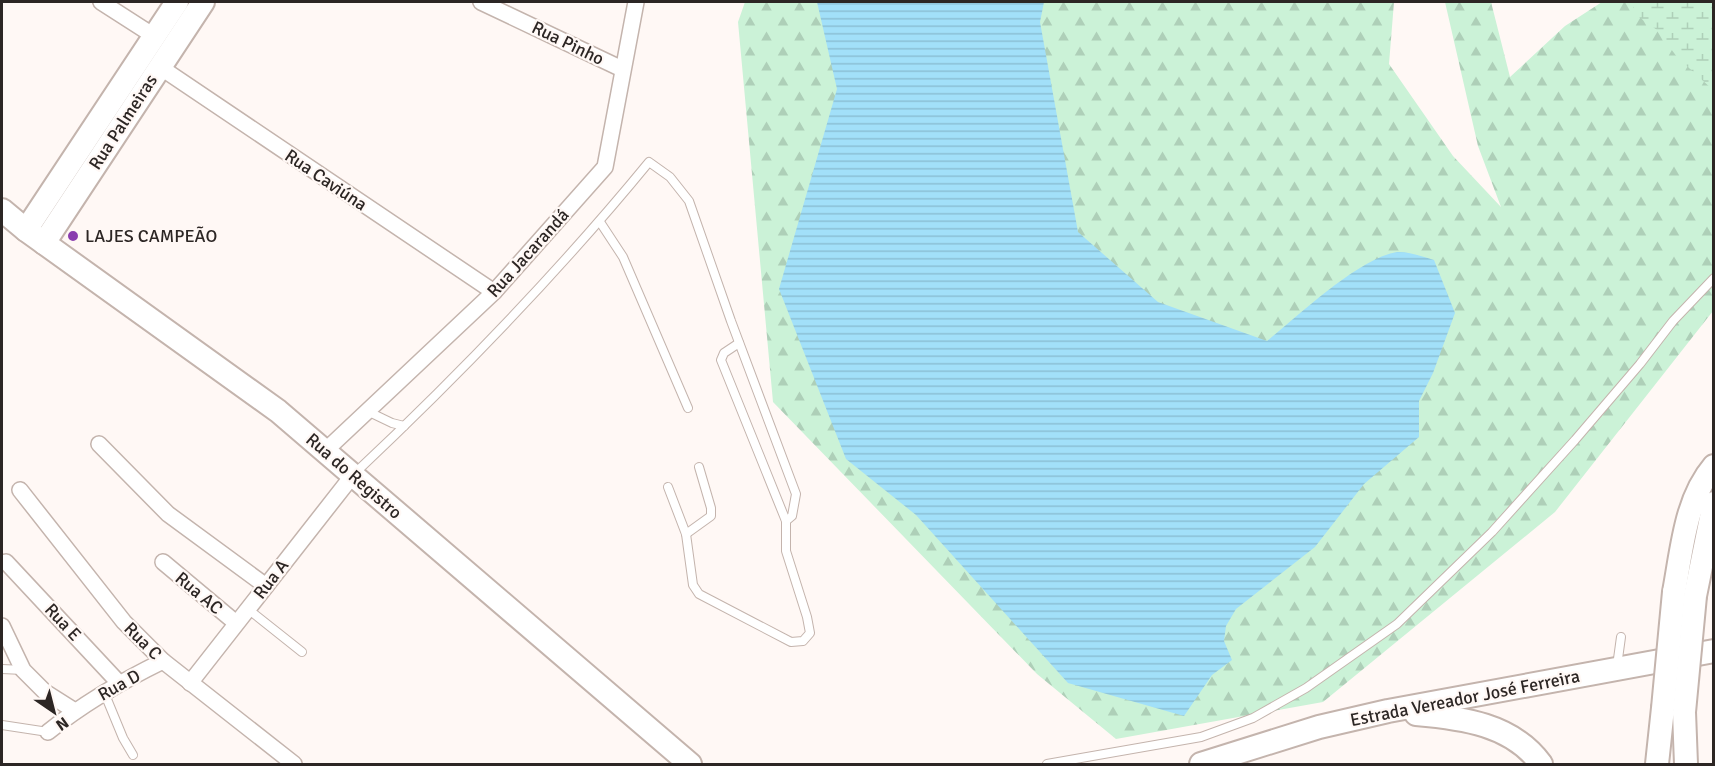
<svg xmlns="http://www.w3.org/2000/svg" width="1715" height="766" viewBox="0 0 1715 766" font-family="Signika,sans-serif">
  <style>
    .forest { fill: url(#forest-firs) }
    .wetland { fill: url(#wetland-marsh) }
    .water { fill: url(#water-rules) }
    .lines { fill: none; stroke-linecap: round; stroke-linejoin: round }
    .lane-casing { stroke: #c4b4ad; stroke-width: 10 }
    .street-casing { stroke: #c4b4ad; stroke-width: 18 }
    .secondary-casing { stroke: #c4b4ad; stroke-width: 26 }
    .lane { stroke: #fff; stroke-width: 8 }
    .street { stroke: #fff; stroke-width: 15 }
    .secondary { stroke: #fff; stroke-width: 22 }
    .secondary-bridge-casing { stroke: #c4b4ad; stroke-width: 26; stroke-linecap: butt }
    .secondary-bridge { stroke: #fff; stroke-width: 22 }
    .poi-dot { fill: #8a3eaf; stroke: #fff8f5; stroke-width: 2 }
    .labels { text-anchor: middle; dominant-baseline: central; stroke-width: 4.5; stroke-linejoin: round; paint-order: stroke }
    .street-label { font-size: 18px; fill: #2c2624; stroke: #fff8f5 }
    .poi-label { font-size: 18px; fill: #2c2624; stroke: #fff8f5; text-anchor: start }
  </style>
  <defs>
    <pattern id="forest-firs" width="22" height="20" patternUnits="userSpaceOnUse" patternTransform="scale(1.5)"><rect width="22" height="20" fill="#cbf2d7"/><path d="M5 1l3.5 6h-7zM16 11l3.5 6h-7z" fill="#aecfb8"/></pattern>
    <pattern id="wetland-marsh" width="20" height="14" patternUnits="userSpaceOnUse" patternTransform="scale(1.5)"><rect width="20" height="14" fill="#cbf2d7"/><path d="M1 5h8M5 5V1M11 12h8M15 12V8" fill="none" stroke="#aecfb8"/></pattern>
    <pattern id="water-rules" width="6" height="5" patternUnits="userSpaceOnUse" patternTransform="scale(1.5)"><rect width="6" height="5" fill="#a2e0f9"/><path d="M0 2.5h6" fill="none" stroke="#8cc0d5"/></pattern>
  </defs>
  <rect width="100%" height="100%" fill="#fff8f5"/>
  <path class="forest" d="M745,2H1394L1389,64L1453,156L1501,207L1478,146L1445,2H1491L1510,77L1565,26L1602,2H1713V311L1555,512L1323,702L1116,739L1037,674L773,402L738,22Z"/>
  <path class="wetland" d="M1638,2H1713V90L1677,57L1657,30L1639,17L1633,7Z"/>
  <path class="water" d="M817,2H1044L1040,22L1078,232L1158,302L1267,341C1298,316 1359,258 1397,252C1408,251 1423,257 1434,260L1455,313L1433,373L1419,401V437L1364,484L1315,547L1236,609L1226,626L1224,641L1232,660L1212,675L1184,716L1068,683L916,515L846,459L779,289L837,89Z"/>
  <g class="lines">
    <defs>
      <g id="lane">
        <path d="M600,222L623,257L688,408"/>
        <path d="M367,411L392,423L404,426"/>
        <path d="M354,474C458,376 558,273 649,162L670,177L689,201L731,321L796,494L792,516L786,521"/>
        <path d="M668,487L686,534L693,585L699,594L791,642L803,641L810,633L807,617L786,551V521L721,360L724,353L739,343"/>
        <path d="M686,534L711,516V508L699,467"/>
        <path d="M248,609L302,652"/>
        <path d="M1617,666L1621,637"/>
        <path d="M2,669L23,670"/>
        <path d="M104,692L123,738L133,755"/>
        <path d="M2,725L48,732"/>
        <path d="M1047,764L1201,737L1253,718L1306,688L1397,624L1492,532L1575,440L1640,364L1673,321L1714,278"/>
      </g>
      <g id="street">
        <path d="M101,2L154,36"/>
        <path d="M481,2L622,69"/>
        <path d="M160,67L494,292"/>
        <path d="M99,444L168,514L266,586"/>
        <path d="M325,451L494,292L605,167L636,2"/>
        <path d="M20,490L124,622L163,661L294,764"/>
        <path d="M6,562L119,683"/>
        <path d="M163,562L236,623"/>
        <path d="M2,626L23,670L45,692L75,711"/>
        <path d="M190,683L353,475"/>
        <path d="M48,732C84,703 122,681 163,661"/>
      </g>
      <g id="secondary">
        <path d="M2,210L26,230L278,411L690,764"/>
        <path d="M26,230L177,2"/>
        <path d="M44,243L203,2"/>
        <path d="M1674,592C1682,550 1685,500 1714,466"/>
        <path d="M1695,596L1714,503"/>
        <path d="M1684,712L1686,764"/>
        <path d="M1416,714C1462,718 1512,724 1541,764"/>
        <path d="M1201,764L1319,727L1388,711L1714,651"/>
        <path d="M1657,764L1663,708"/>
      </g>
    </defs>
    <use href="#lane" class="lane-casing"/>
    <use href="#street" class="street-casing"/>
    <use href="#secondary" class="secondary-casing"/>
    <use href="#lane" class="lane"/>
    <use href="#street" class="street"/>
    <use href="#secondary" class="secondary"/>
    <defs>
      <g id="secondary-bridge">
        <path d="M1663,708L1674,592"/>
        <path d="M1684,712L1695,596"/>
      </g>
    </defs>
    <use href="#secondary-bridge" class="secondary-bridge-casing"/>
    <use href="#secondary-bridge" class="secondary-bridge"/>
  </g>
  <circle class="poi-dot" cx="73" cy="236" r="6"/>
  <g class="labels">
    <g class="street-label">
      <text transform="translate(568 43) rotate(26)">Rua Pinho</text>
      <text transform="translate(123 122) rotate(-57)">Rua Palmeiras</text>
      <text transform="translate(326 180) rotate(34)">Rua Caviúna</text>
      <text transform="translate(528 253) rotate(-48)">Rua Jacarandá</text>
      <text transform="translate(354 476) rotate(41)">Rua do Registro</text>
      <text transform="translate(271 579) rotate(-52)">Rua A</text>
      <text transform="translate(199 593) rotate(40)">Rua AC</text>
      <text transform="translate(63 622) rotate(47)">Rua E</text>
      <text transform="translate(143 641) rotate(45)">Rua C</text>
      <text transform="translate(119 685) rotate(-29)">Rua D</text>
      <text transform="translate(1465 698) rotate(-11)">Estrada Vereador José Ferreira</text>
    </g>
    <g class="poi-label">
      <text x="85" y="236">LAJES CAMPEÃO</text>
    </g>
  </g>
  <rect width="1715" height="766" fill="none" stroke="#2c2624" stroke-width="6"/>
  <g transform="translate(54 712) rotate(145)" stroke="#fff8f5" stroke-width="4.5" paint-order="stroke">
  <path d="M0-4.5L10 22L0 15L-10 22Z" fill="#2c2624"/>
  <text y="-9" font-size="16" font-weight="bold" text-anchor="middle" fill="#2c2624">N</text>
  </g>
</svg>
